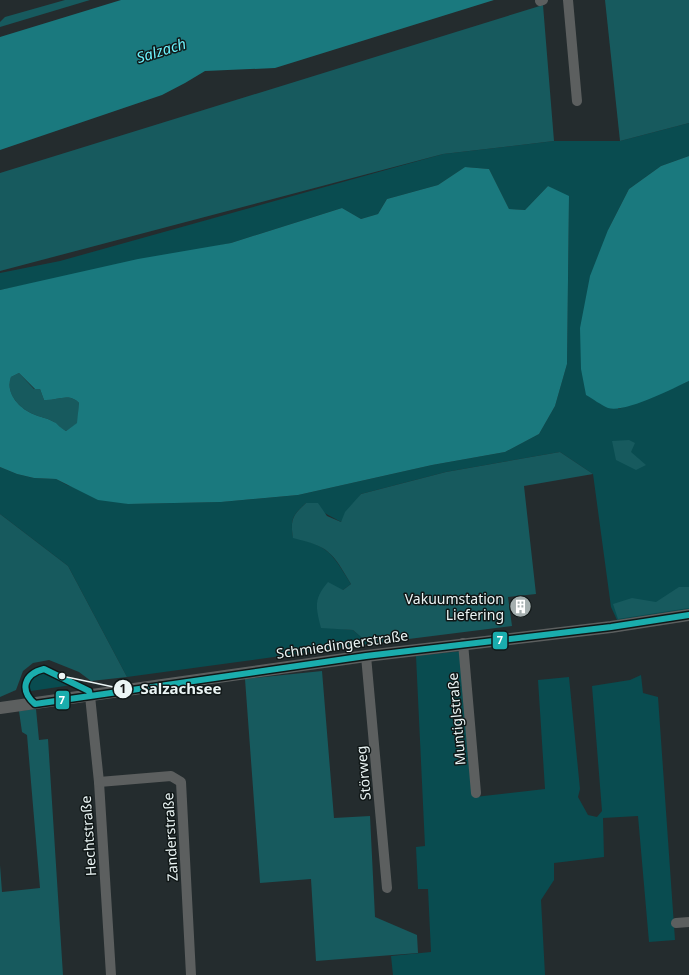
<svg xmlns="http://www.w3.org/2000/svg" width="689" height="975" viewBox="0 0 689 975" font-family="'Noto Sans',sans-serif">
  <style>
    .green { fill: #094c50 }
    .forest { fill: #175a5e }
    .water { fill: #1a797e; fill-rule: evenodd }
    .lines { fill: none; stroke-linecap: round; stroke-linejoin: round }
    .minor { stroke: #5c5f5f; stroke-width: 10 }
    .tertiary { stroke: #5c5f5f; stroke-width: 12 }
    .bus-1-casing { stroke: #101717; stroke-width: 9 }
    .bus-1 { stroke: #1aadad; stroke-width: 6 }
    .labels { text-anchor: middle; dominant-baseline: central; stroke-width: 3; stroke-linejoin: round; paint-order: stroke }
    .poi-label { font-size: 14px; fill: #ebf5f5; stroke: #101717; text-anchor: end }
    .street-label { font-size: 14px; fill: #ebf5f5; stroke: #101717 }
    .water-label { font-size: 15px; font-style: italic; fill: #6df3fc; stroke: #101717 }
    .leader { fill: none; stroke: #ebf5f5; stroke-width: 1.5 }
    .callout-dot { fill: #ebf5f5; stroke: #101717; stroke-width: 1.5 }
    .mark-label { font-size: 12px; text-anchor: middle; font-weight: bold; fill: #111 }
    .callout-label { font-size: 15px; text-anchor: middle; font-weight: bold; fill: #ebf5f5; stroke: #101717; stroke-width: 3; stroke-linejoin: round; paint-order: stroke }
    .line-badge { stroke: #101717; stroke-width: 1.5 }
    .badge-label { font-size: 11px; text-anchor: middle; font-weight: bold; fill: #fff }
  </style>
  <rect width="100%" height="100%" fill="#242c2e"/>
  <g class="green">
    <path d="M689,123V156L661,166L629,189L608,230L618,409L636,403L689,381V609L617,620L611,607L593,474L560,452L446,472L361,494L341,522L306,503C293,515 290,519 293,537C330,547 331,552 351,584L343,590L321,627L353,630L369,644L127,677L68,566L0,514V467L17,474L34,478L56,479L67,485L128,504L221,502L298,495L432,465L505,452L539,434L555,406L567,364L569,197L548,186L525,210L509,209L489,169L465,167L438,185L387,199L378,214L361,219L342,208L231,243L0,290V273L60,261L443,154L554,141H620Z"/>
    <path d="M462,651L475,797L545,789L538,680L569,677L580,789L578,797L588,815L597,817L602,811L592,686L630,680L641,675L643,693L658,697L675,940L649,942L638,816L603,818L604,857L554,863V880L541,900L545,975H393L391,956L431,952L428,889H418L416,847L425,846L416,656Z"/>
    <path d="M41,672L45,673L72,685L31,691L29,686L31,679Z"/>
  </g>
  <g class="forest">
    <path d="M65,0H90L0,27V22L5,17Z"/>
    <path d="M605,0H689V123L620,141Z"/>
    <path d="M543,5L554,141L443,154L0,271V173Z"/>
    <path d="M19,373L34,389H40L44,400C57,401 69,392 79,403L78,423L66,431C60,428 58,425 54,422C48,418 39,417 33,414C19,408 5,393 11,377Z"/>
    <path d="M629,440L635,443L631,452L646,465L636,470L616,460L612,441Z"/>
    <path d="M560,452L593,474L524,486L536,594L508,597L512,626L369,644L353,630L321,628C316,608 313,599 328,582L343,590L351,584C332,552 330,547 293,538C290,519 293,515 306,503H318L327,516L341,522L345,512L361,494L446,472Z"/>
    <path d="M0,514L68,566L127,677L91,681L79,672L49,660L33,663L23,671L16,690L0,697Z"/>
    <path d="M679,587H689V608L618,619L613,604L632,598L656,602Z"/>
    <path d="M322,671L334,818L370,816L375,917L417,935L418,953L316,961L311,879L260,883L245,679Z"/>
    <path d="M36,709L39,740L48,739L63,975H0V865L2,892L40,888L27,735L22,732L19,711Z"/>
  </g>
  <g class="water">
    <path d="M121,0H494L275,68L205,71L185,83L162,95L0,150V37Z"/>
    <path d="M689,156V381C671,389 626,413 608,408C601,405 593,399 586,395L581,369L580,328L590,276L608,230L629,189L661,166Z"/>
    <path d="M465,167L489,169L509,209L525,210L548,186L569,196L567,364L555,406L539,434L505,452L432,465L298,495L221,502L128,504L98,500L56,479L34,478L17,474L0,467V290L138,259L231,243L342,208L361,219L378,214L387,199L438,185ZM19,373L35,389H40L44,400C57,401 69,392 79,403L77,423L66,431C60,428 58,424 54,422C48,418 39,417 33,414C19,408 5,393 11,377Z"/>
  </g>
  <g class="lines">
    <g class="minor">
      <path d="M568,0L577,101"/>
      <path d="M540,1L543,0"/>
      <path d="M463,643L476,793"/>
      <path d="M366,656L387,888"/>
      <path d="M90,696L99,782L111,975"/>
      <path d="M99,782L171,776L181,782L191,975"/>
      <path d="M676,923L689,922"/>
    </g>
    <path class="tertiary" d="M0,708L366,656L611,627L689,615"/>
    <defs>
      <path id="bus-1" d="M90,696L89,691L44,669C24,674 19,690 35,704L366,656L611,627L689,615"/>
    </defs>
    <use href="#bus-1" class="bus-1-casing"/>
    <use href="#bus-1" class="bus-1"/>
  </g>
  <defs>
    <symbol id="building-disc" viewBox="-11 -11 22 22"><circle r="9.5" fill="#a5afaf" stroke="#101717"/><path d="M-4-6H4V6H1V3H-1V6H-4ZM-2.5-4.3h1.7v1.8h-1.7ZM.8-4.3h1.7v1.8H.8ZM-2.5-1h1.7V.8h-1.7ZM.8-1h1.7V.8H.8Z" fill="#fff"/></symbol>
  </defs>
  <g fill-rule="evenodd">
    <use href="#building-disc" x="508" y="594" width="25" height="25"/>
  </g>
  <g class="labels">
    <g class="poi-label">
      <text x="504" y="598">Vakuumstation<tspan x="504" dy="16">Liefering</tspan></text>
    </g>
    <g class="street-label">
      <text transform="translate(342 644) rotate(-8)">Schmiedingerstraße</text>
      <text transform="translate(456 719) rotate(-95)">Muntiglstraße</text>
      <text transform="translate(363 773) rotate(-95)">Störweg</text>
      <text transform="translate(88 836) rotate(-94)">Hechtstraße</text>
      <text transform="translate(170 837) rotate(-93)">Zanderstraße</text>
    </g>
    <g class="water-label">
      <text transform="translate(161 50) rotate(-17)">Salzach</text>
    </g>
  </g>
  <path class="leader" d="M62 676L123 689"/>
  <g class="callout-dot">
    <circle cx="62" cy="676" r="4"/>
    <circle cx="123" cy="689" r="10"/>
  </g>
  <g class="mark-label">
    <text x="123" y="693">1</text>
  </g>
  <g class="callout-label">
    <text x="181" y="694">Salzachsee</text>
  </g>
  <g class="line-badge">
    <rect x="492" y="631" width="16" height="19" rx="4" fill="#1aadad"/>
    <rect x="55" y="690" width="15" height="20" rx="4" fill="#1aadad"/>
  </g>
  <g class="badge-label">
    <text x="500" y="644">7</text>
    <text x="62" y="704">7</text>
  </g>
</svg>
